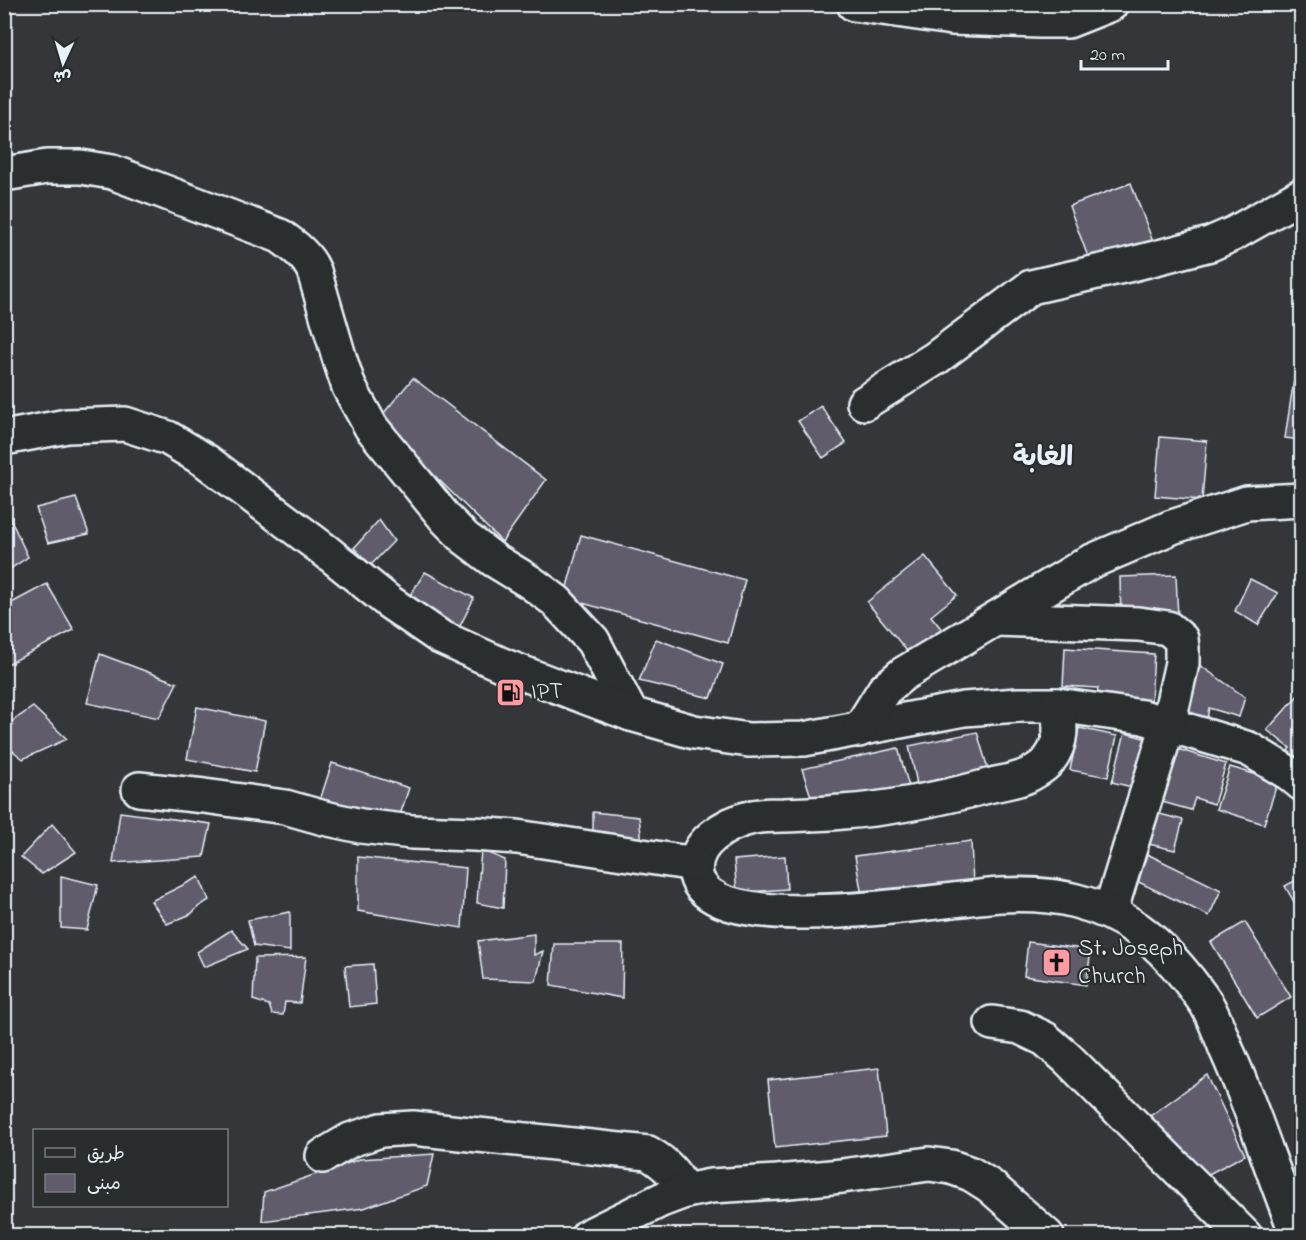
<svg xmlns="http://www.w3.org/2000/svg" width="1306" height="1240" viewBox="0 0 1306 1240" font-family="'Indie Flower','Playpen Sans Arabic',sans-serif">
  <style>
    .building { fill: #615b6c; stroke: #e8f1f8; stroke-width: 1.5 }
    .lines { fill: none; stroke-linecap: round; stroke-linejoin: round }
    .street-casing { stroke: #e8f1f8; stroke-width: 38 }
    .street { stroke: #2a2d2e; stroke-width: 33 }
    .labels { text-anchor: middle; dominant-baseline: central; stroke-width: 4.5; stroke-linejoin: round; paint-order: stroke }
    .poi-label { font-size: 24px; fill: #e8f1f8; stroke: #2a2d2e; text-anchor: start }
    .quarter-label { font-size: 27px; font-weight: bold; fill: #e8f1f8; stroke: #2a2d2e }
  </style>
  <rect width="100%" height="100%" fill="#35363a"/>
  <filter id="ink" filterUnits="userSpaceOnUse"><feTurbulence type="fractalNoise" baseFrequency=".0167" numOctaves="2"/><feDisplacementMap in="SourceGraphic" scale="12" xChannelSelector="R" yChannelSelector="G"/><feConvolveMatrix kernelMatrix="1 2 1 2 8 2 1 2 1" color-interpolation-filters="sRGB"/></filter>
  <g filter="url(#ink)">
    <g class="building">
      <path d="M1131,183L1153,242L1091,265L1069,206Z"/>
      <path d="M1295,372L1302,373V440L1285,438Z"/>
      <path d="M413,378L546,480L502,542L378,420Z"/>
      <path d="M821,406L846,443L823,458L798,421Z"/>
      <path d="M1160,437L1207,441L1202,500L1155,496Z"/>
      <path d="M76,498L89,534L48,543L36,508Z"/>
      <path d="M5,507L28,557L4,573V507Z"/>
      <path d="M379,520L394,541L371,565L354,548Z"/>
      <path d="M581,535L745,580L728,643L564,598Z"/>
      <path d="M925,556L957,595L931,616L943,631L911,656L867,602Z"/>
      <path d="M425,572L474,598L459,628L407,600Z"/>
      <path d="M1176,575L1178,619L1121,621L1120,577Z"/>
      <path d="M1250,579L1278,593L1258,625L1235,611Z"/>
      <path d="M47,584L74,630L4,666V607Z"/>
      <path d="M656,639L723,664L711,698L639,681Z"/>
      <path d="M1065,648L1154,654L1151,701L1097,698L1098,688L1063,686Z"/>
      <path d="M100,654L177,683L159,718L87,703Z"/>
      <path d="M1194,661L1245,697L1239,717L1209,708L1207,718L1185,712Z"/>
      <path d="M1302,691V768L1285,755L1290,748L1267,730Z"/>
      <path d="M33,707L67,739L23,759L4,744V727Z"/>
      <path d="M197,707L265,721L255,772L187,759Z"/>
      <path d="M1079,728L1117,736L1108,777L1070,770Z"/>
      <path d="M977,732L988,769L917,784L909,746Z"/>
      <path d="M1125,733L1155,741L1143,790L1112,782Z"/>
      <path d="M1171,747L1226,764L1214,804L1195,798L1191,810L1155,800Z"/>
      <path d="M898,748L911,794L816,812L802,769Z"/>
      <path d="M332,763L409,788L396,827L319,803Z"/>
      <path d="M1230,767L1278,781L1264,824L1216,809Z"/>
      <path d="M120,812L211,824L204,857L113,863Z"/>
      <path d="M593,812L639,817L642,842L593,844Z"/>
      <path d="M1152,812L1183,820L1175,850L1144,843Z"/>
      <path d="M52,824L76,852L42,874L21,857Z"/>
      <path d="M971,841L973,885L862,896L855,856Z"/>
      <path d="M481,850L505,860L503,908L477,903Z"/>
      <path d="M1141,851L1221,890L1209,916L1128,877Z"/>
      <path d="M785,856L787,889L737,893L734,860Z"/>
      <path d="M358,857L466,868L462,928L358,911Z"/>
      <path d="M61,876L98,885L87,930L61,928Z"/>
      <path d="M199,877L209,900L198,907L191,914L167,924L151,901Z"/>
      <path d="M1302,877V916L1285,886Z"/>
      <path d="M290,912V951L254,946L248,920Z"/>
      <path d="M1245,922L1291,997L1257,1018L1211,942Z"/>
      <path d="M231,930L248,949L204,967L197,952Z"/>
      <path d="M534,934V955L543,951L536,981L483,979L478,941Z"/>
      <path d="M1028,942L1091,950L1086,985L1024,976Z"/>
      <path d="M554,944H623L622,998L551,985Z"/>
      <path d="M306,957L300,1003L285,1002L283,1015L272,1014L269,1005L253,1000L255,958Z"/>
      <path d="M373,964L376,1004L349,1007L345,966Z"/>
      <path d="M879,1068L886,1136L775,1148L768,1080Z"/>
      <path d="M1207,1075L1245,1155L1201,1178L1146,1119Z"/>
      <path d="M434,1154L427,1186L364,1208L262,1221L264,1192L360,1159Z"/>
    </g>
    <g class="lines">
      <defs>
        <g id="street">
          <path d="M854,4L952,18L1040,21H1068L1111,4"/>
          <path d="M4,174L47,167H81L112,172L280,236C294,246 307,255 314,271L340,360L349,387L371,427L446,519L465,538L494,560L530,582L556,601L593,641L631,714"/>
          <path d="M864,403L936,358L1031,287L1128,265L1210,244L1233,234L1302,195"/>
          <path d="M4,438L67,426L125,424L168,438L206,461L327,552L389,602L440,637L507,667L588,698L631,714L694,732L749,740L804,739L964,709L1018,705H1057L1143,717L1249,749L1290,774L1302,784"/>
          <path d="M996,619L1138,624L1168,628L1181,639L1182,648V663L1168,725L1110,912"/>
          <path d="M1057,705C1061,726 1063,742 1049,760C1046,764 1039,769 1034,772C1022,780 1005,782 992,785C943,798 892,809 842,812C823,814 804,814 784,815C774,815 763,815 753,817C727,823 690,843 696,875C711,942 948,898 1000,895C1025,894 1051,894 1076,901C1126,914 1156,939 1188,979C1194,987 1201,996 1207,1005C1215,1019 1221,1036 1227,1051C1254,1111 1273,1175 1298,1236"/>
          <path d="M859,730L884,690L903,674L1090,562L1172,527L1247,503L1302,500"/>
          <path d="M139,789L204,796L285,807L324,818L361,826L412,832L474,834L517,837L695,864"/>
          <path d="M992,1023L1020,1027L1045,1039L1067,1058L1245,1236"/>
          <path d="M323,1156L350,1140L381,1130L413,1128L648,1153C668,1165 673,1172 685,1191"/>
          <path d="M588,1236L661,1200L685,1191L711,1186L777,1182L842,1176L929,1164L951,1167L971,1174L990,1186L1047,1236"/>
        </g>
      </defs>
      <use href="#street" class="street-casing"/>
      <use href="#street" class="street"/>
    </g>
  </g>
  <defs>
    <symbol id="fuel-square" viewBox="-11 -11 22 22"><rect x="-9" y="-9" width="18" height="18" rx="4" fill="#ff9aa2" stroke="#2a2d2e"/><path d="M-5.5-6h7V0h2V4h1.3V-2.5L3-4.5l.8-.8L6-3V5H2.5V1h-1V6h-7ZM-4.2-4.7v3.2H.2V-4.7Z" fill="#111"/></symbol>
    <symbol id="church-square" viewBox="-11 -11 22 22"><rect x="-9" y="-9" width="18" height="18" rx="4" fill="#ff9aa2" stroke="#2a2d2e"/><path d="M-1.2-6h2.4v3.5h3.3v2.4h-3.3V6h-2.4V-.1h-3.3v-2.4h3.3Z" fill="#111"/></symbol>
  </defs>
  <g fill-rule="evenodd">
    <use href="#fuel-square" x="494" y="676" width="33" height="33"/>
    <use href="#church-square" x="1040" y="946" width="33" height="33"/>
  </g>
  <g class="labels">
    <g class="poi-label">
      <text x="531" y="692">IPT</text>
      <text x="1078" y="949">St. Joseph<tspan x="1078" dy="28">Church</tspan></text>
    </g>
    <g class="quarter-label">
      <text x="1043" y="458">الغابة</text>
    </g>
  </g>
  <rect width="1306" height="1240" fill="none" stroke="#2a2d2e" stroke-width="24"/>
  <rect x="12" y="12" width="1282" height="1216" fill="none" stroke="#e8f1f8" stroke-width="2" filter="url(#ink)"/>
  <rect x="33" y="1129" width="195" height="78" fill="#2a2d2e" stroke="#767b7f" stroke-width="1.5"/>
  <rect x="45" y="1148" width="30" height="9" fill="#2a2d2e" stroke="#767b7f" stroke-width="1.5"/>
  <text x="87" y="1159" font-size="18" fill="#e8f1f8">طريق</text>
  <rect x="45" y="1174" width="30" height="18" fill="#615b6c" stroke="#767b7f" stroke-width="1.5"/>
  <text x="87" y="1189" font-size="18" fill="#e8f1f8">مبنى</text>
  <g transform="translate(63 63) rotate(184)" stroke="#2a2d2e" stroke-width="4.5" paint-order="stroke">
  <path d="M0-4.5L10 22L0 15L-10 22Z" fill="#e8f1f8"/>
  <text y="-9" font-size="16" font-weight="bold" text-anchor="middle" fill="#e8f1f8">ش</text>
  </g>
  <path d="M1081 60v9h87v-9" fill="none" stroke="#e8f1f8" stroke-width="3"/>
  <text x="1090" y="60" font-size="18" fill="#e8f1f8" stroke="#2a2d2e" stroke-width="4.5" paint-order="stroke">20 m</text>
</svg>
